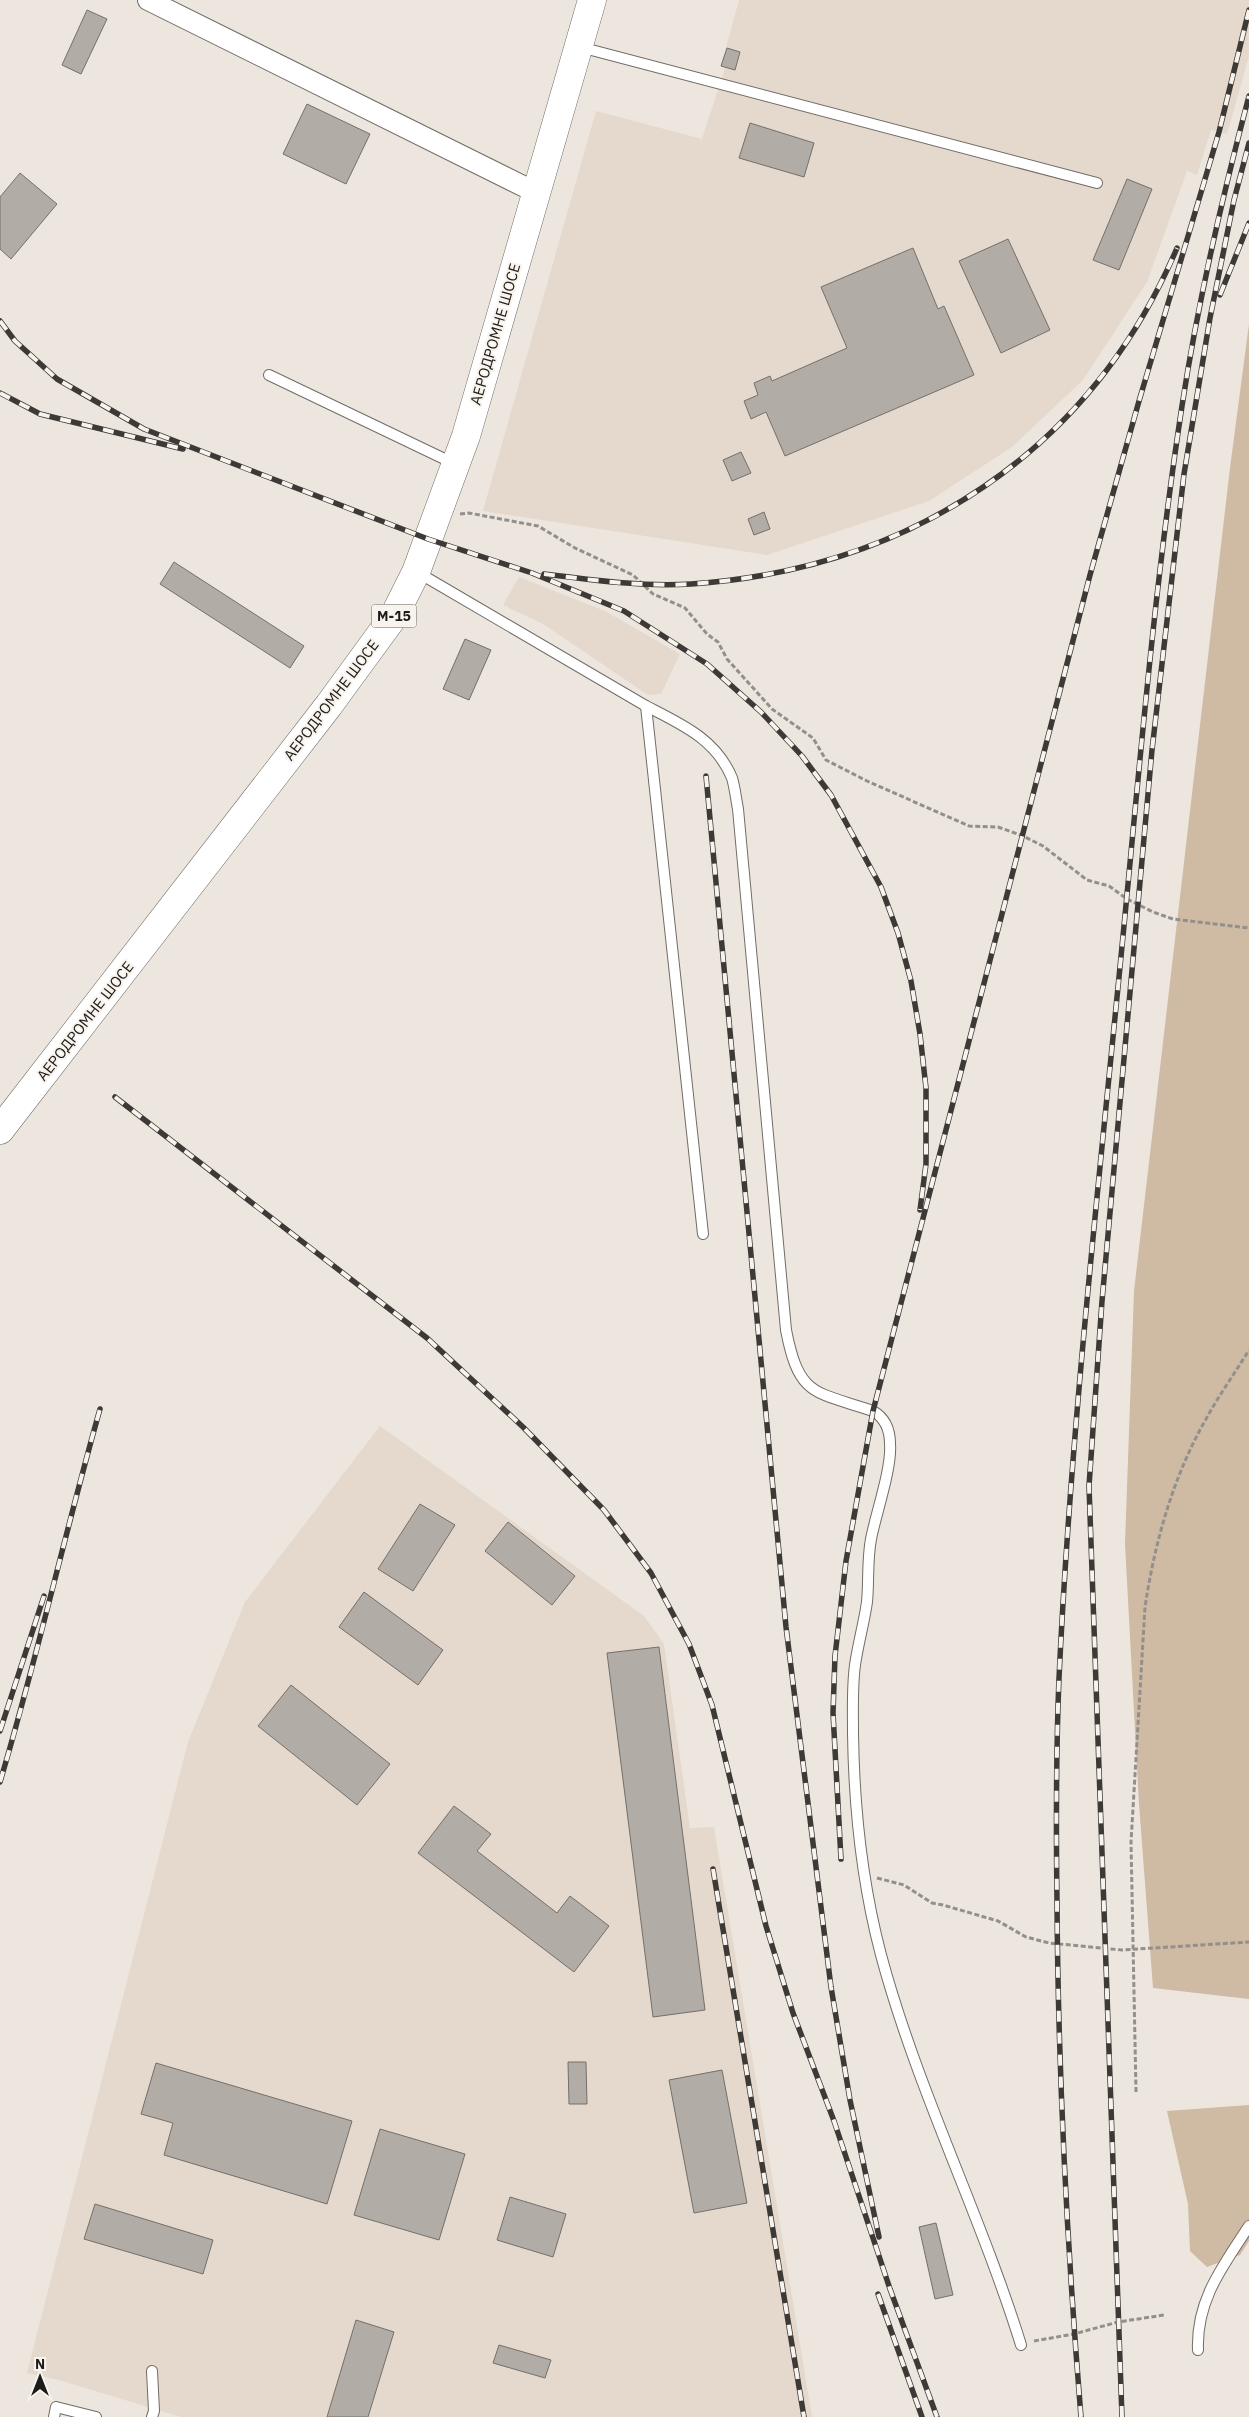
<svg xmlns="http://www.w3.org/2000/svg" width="1249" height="2417" viewBox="0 0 1249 2417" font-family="'IBM Plex Sans',sans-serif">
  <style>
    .built { fill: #e4d9cc }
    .green { fill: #cfbaa3 }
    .building { fill: #b2aca6; stroke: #756f6a }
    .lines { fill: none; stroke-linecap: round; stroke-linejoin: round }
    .service-casing { stroke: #716c66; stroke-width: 12 }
    .minor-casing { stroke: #716c66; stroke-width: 22 }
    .trunk-casing { stroke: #716c66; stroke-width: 29 }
    .path { stroke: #938f8a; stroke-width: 3; stroke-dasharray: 5 2.5; stroke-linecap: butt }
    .service { stroke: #fff; stroke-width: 10 }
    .minor { stroke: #fff; stroke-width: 20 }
    .trunk { stroke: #fff; stroke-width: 28 }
    .rail-casing { stroke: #3c3936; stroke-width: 5.5 }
    .rail { stroke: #f9f3ed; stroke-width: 4; stroke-dasharray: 11; stroke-linecap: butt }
    .labels { text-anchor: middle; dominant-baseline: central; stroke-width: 4; stroke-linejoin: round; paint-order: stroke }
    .shield { fill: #f9f3ed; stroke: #5f5c59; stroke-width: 1 }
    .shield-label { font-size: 14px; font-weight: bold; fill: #1d1b19 }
    .street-label { font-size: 15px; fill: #1d1b19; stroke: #f9f3ed }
  </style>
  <rect width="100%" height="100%" fill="#ece6df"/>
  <g class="built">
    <path d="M739,0H1249V56L1227,134L1211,130L1197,175L1187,171L1147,282L1083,380L1012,447L929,501L767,555L483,511L596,111L702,139L725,68L721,66Z"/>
    <path d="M519,577L605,611L680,654L661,694L648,695L543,624L503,605Z"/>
    <path d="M380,1426L644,1616L664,1644L690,1828L714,1827L812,2417H181L59,2380L27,2373L188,1742L245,1602Z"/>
  </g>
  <g class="green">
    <path d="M1249,324V1999L1153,1988L1139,1804L1125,1544L1134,1291L1230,468Z"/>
    <path d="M1249,2105V2241L1240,2255L1207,2267L1190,2251L1188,2204L1167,2111Z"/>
  </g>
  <g class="building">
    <path d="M87,10L107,19L81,74L62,65Z"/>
    <path d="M727,48L740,52L735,70L721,66Z"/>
    <path d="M307,104L370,134L346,184L283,154Z"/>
    <path d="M750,123L814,143L804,177L739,158Z"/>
    <path d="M20,173L57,204L11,259L0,249V197Z"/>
    <path d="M1127,179L1152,189L1119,270L1093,260Z"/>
    <path d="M1008,239L1050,330L1001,353L959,261Z"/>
    <path d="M913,248L938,309L944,306L974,375L785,456L766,412L751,419L744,401L758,395L754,383L770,376L772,381L847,348L821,287Z"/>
    <path d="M741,452L751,473L732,481L723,460Z"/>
    <path d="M764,512L770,529L754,535L748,519Z"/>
    <path d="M174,562L304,646L290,668L160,584Z"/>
    <path d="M465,639L491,650L469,700L443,689Z"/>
    <path d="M420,1504L455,1525L413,1591L378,1569Z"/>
    <path d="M508,1522L575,1576L552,1605L485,1551Z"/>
    <path d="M364,1592L443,1650L418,1685L339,1627Z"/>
    <path d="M659,1647L705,2010L653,2017L607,1653Z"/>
    <path d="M291,1685L390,1764L357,1805L258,1726Z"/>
    <path d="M454,1806L491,1834L477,1851L557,1913L570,1896L609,1926L574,1972L418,1853Z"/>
    <path d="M568,2062H586L587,2104H569Z"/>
    <path d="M156,2063L352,2121L327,2204L164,2155L173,2123L141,2114Z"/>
    <path d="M722,2070L747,2203L694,2213L669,2080Z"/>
    <path d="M380,2129L465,2154L439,2240L354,2215Z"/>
    <path d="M510,2197L566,2214L553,2257L497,2240Z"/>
    <path d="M95,2204L213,2240L203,2274L84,2239Z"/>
    <path d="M936,2223L953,2295L935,2299L919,2227Z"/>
    <path d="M356,2320L394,2332L368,2417H327Z"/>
    <path d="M499,2345L551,2360L545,2378L493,2363Z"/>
  </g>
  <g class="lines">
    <defs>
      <g id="service">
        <path d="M580,47L1097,183"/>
        <path d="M269,375L455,464"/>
        <path d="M417,572L646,706L703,1234"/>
        <path d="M646,706C681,724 716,739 732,778C735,788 736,799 738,809L786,1330C799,1397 814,1391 873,1411C885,1418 890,1430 890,1444C892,1468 876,1513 871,1539C867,1560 869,1581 867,1602C864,1623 858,1644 855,1665C852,1687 853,1710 853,1733C854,1808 862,1883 881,1955C917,2089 980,2213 1021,2345"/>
        <path d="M1198,2350C1196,2300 1223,2266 1249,2226"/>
        <path d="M54,2417L56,2407L96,2417"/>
        <path d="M152,2417L154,2411L152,2371"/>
      </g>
      <path id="minor" d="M148,0L537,193"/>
      <path id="trunk" d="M0,1130L329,705L394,616L416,572L466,436L592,0"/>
    </defs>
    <use href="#service" class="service-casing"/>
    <use href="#minor" class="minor-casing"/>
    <use href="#trunk" class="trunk-casing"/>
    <g class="path">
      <path d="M460,514L469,513L538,526L575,548L633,575L653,594L685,608L707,634L718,642L727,659L772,709L813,738L826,760L867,781L969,826L998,827L1023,836L1043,846L1087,880L1109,886L1127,899L1153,912L1173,919L1249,928"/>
      <path d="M877,1878L904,1885L932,1903L943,1905L998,1921L1026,1937L1049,1943L1122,1950L1249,1942"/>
      <path d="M1136,2092L1131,1842L1145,1607C1155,1541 1173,1477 1206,1419C1219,1395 1235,1373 1249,1350"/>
      <path d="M1034,2341L1074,2334L1118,2322L1164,2315"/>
    </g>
    <use href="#service" class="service"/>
    <use href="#minor" class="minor"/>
    <use href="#trunk" class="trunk"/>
    <defs>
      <g id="rail">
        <path d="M1220,295L1249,223"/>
        <path d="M0,321L15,341L57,379L144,429L428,539L532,573L624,611L707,664L761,712L802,756L831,795L881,887L898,933L911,981L920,1034L926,1088V1164L920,1210"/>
        <path d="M0,393L40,414L183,449"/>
        <path d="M544,574C592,580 642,587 691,584C910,569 1090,452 1177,248"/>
        <path d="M706,776L786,1627L831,1987L850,2100L879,2237"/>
        <path d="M115,1097L427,1338L523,1427L604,1510L651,1573L689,1644L712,1705L766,1926L793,2013L834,2121L890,2289L937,2417"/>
        <path d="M0,1731L44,1596"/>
        <path d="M0,1782C37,1658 65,1533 100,1409"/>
        <path d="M841,1859L833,1713L835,1656L846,1561L873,1411L1090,575L1139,401L1219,132L1249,10"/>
        <path d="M713,1869L804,2417"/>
        <path d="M878,2294L922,2417"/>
        <path d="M1081,2417C1067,2245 1058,2074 1057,1901C1056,1827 1056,1753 1059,1678C1070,1444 1096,1210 1119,977C1138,786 1153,595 1182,406C1198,301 1222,198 1249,96"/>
        <path d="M1122,2417L1089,1486L1102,1301L1152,750L1184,474L1210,318L1234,200L1249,143"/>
      </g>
    </defs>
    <use href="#rail" class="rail-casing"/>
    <use href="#rail" class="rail"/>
  </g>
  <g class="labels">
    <rect class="shield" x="371.5" y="604.5" width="45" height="23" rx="4"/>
    <g class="shield-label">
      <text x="394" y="616">М-15</text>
    </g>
    <g class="street-label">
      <text transform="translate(495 334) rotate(-74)">АЕРОДРОМНЕ ШОСЕ</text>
      <text transform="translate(331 700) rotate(-53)">АЕРОДРОМНЕ ШОСЕ</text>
      <text transform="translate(85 1021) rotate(-52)">АЕРОДРОМНЕ ШОСЕ</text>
    </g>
  </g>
  <g transform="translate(40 2377)" stroke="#f9f3ed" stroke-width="4" paint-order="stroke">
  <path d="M0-4L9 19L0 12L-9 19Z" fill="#1d1b19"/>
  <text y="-8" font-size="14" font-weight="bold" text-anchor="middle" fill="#1d1b19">N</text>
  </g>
</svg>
